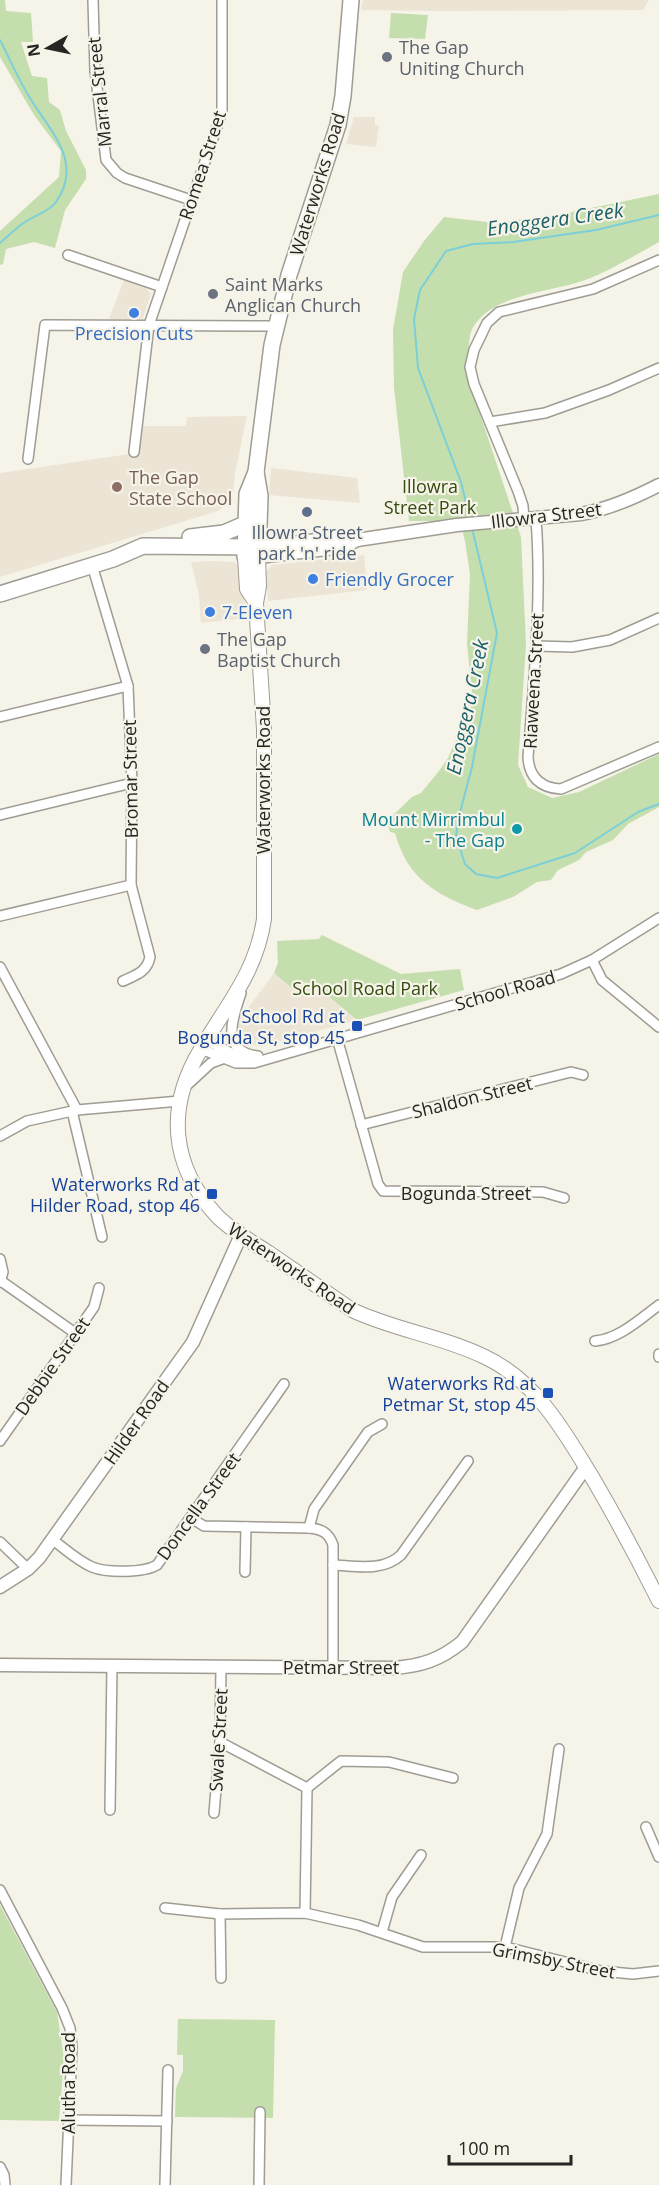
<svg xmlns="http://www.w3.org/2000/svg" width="659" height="2185" viewBox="0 0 659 2185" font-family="'Open Sans',sans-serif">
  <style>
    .built { fill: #ece5d5 }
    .green { fill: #c5dead }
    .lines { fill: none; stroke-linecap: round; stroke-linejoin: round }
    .stream { stroke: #7bcfd8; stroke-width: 2 }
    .minor-casing { stroke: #9f9c93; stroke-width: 12 }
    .tertiary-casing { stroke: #9f9c93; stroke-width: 15 }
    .secondary-casing { stroke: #9f9c93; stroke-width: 16 }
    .primary-casing { stroke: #9f9c93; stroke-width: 18 }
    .minor { stroke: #fff; stroke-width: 9 }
    .tertiary { stroke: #fff; stroke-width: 12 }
    .secondary { stroke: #fff; stroke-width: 14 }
    .primary { stroke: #fff; stroke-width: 15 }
    .worship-dot { fill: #6b7280; stroke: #f6f3e9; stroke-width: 2 }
    .shop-dot { fill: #3f7fe0; stroke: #f6f3e9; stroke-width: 2 }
    .education-dot { fill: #8d6e63; stroke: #f6f3e9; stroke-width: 2 }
    .service-dot { fill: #5c6f8a; stroke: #f6f3e9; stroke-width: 2 }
    .culture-dot { fill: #0f9aa8; stroke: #f6f3e9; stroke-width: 2 }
    .transit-dot { fill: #1a4fb4; stroke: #f6f3e9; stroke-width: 2 }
    .labels { text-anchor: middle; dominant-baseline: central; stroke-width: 4.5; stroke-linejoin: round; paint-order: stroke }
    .worship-label { font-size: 18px; fill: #5b616d; stroke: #f6f3e9; text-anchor: start }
    .street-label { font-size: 18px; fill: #272522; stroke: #f6f3e9 }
    .shop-label { font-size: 18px; fill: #366cbe; stroke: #f6f3e9; text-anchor: start }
    .education-label { font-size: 18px; fill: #785e54; stroke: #f6f3e9; text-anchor: start }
    .park-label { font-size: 18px; fill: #334c0f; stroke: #f6f3e9 }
    .service-label { font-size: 18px; fill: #4e5e75; stroke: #f6f3e9 }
    .culture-label { font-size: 18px; fill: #0d838f; stroke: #f6f3e9; text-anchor: end }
    .transit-label { font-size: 18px; fill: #164399; stroke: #f6f3e9; text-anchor: end }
    .water-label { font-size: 20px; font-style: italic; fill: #1c6168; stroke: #f6f3e9 }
  </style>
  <rect width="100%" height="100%" fill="#f6f3e9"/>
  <g class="built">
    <path d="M363,0H649L643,10L436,11L361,10Z"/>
    <path d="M354,117H375V125H379L376,147L346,144Z"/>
    <path d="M124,280L146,288L151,294L143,318L134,320L109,319Z"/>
    <path d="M247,416L235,473L233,498L218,511L0,577V473L137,453L141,426H186L187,417Z"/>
    <path d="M271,468L357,478L360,503L269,495Z"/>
    <path d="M364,555L367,590L268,601L266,572L272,565Z"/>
    <path d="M209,561L235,562L241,568L246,618L201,623L199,595L191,562Z"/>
    <path d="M274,973L292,988L300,980L320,989L357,1020L260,1047L244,1042L238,1029L240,1019Z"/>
  </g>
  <g class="green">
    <path d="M0,0H5L6,11L31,13L33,42H21L32,76L47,78L49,102L60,110L66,131L86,170V179L65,210L55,248L34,242L6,249L3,264L0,265V231L59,177L61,151L34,115L0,57Z"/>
    <path d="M391,13L428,15L425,39L389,38Z"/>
    <path d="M659,194V242C635,255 610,271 585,280C550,293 492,293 472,329C467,339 469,372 470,384L521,537L526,644L518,765L528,787L552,798L579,792L659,754V807L628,824L613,840L586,852L579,860L558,870L551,880L537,882L513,897L477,910C436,895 407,878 395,833L390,832L387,821L412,797L421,793L439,771L448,758L473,701L467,644L470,574L465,541L460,521H409L394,388L393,330L403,272L424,241L444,217L496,223L567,213Z"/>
    <path d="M322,935L401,974L460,969L464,990L357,1020L320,989L300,980L292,988L274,973L278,963L277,941L319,939Z"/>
    <path d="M0,1905L57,2012L64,2058L59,2121L0,2120Z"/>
    <path d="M178,2019L275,2020L273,2118L175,2117L176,2088L183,2071V2055H177Z"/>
  </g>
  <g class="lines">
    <g class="stream">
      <path d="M0,40C10,59 18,79 30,98C50,131 84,162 56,202C50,211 34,216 25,222C16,228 8,236 0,243"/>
      <path d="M470,519L461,482L418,368L414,319L420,290L446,251L473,244L513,242L596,230L659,215"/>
      <path d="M472,528L497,633L472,767L458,820L456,836L465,864L476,874L497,878L575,853L638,812L659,804"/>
    </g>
    <defs>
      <g id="minor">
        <path d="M93,0L95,71L106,160L117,173L125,178L191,200"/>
        <path d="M68,255L162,287"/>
        <path d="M490,422L545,413L609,390L659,368"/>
        <path d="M134,452L149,325L222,112V0"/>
        <path d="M28,459L45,325L276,326"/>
        <path d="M524,519L523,506L518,491L474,384L470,367L474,350L487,323L499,312L593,289L659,260"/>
        <path d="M536,519C542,598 534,678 528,757C529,777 540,788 561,789L659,747"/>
        <path d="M92,565L128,686L132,783L131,885L150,957C147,972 136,975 123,981"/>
        <path d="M536,646L572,647L610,640L659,618"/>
        <path d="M0,717L128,686"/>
        <path d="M0,815L132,783"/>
        <path d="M0,916L131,885"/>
        <path d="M592,960L602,980L659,1027"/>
        <path d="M0,967L77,1110"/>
        <path d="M241,993C233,1017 219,1052 258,1056"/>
        <path d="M337,1038L378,1184L383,1191L543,1192L564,1198"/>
        <path d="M206,1040L231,1053L248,1056"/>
        <path d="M201,1049L236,1063H254L561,974L592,960L659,918"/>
        <path d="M186,1086L211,1063L222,1059"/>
        <path d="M72,1111L102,1237"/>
        <path d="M361,1125L571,1072L583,1075"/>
        <path d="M0,1136L27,1121L77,1110L180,1101"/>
        <path d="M0,1259L3,1272L0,1282"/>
        <path d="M1,1281L75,1333"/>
        <path d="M595,1341C619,1339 640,1319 659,1305"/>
        <path d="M659,1354V1357"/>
        <path d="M0,1441L94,1307L99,1288"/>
        <path d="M191,1518L204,1526L309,1528C322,1529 329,1533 333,1545V1667"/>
        <path d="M309,1528L314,1509L368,1432L382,1424"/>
        <path d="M53,1540C65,1549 78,1561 92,1567C107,1573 144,1573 157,1565L284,1384"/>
        <path d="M0,1542L28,1569"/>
        <path d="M333,1565C356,1566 383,1572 401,1555L468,1461"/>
        <path d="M245,1572L246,1527"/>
        <path d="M220,1742L307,1788L305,1913"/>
        <path d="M307,1788L341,1761L389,1762L453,1778"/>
        <path d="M110,1810L112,1665"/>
        <path d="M214,1813L220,1742L221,1666"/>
        <path d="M646,1827L659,1857"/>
        <path d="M0,1890L62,2008L70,2028L72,2047L66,2185"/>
        <path d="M165,1908L220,1914L305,1913L358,1925L423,1947H505L601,1971L633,1974L659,1971"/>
        <path d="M220,1914L221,1978"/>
        <path d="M382,1932L392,1897L421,1855"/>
        <path d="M505,1947L519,1888L547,1834L559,1749"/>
        <path d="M68,2120L167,2121"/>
        <path d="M0,2167L4,2175L5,2185"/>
        <path d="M165,2185L168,2070"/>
        <path d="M259,2185L260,2112"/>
      </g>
      <g id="tertiary">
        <path d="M258,547L342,537L357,540L457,525L581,514C609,509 634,498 659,485"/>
        <path d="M258,557L344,547L357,540"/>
        <path d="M0,1587L28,1569L39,1558L193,1342L241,1235"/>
        <path d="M0,1665L393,1668C421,1666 440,1660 462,1642L586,1467"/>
      </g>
      <g id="secondary">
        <path d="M245,557L247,589L256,603"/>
        <path d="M258,557L259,586L256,603L264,729V919C256,973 227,1004 201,1049C166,1107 170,1165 217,1216C232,1231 252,1242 269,1253C297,1272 324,1291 352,1310C394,1330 442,1336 485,1357C536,1381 564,1431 592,1477C616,1518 638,1559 659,1601"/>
      </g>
      <g id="primary">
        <path d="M256,472L260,496L258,556"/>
        <path d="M190,537L224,533L245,524"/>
        <path d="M245,557L247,494L256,472L272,345L289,275L338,125L343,96L351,0"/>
        <path d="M0,594L113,559L143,546L258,547"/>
      </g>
    </defs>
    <use href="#minor" class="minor-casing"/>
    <use href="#tertiary" class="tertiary-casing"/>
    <use href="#secondary" class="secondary-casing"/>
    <use href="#primary" class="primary-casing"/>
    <use href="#minor" class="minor"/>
    <use href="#tertiary" class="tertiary"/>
    <use href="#secondary" class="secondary"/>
    <use href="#primary" class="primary"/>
  </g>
  <g class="worship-dot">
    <circle cx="387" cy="57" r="6"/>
    <circle cx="213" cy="294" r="6"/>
    <circle cx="205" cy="649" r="6"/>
  </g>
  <g class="shop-dot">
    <circle cx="134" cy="313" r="6"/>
    <circle cx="313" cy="579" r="6"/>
    <circle cx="210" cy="612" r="6"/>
  </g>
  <circle class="education-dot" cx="117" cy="487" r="6"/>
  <circle class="service-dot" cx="307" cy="512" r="6"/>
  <circle class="culture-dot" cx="517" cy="829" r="6"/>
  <g class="transit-dot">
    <rect x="351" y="1020" width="12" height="12" rx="3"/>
    <rect x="206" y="1188" width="12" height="12" rx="3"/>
    <rect x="542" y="1387" width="12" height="12" rx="3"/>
  </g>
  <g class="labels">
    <g class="worship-label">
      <text x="399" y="47">The Gap<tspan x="399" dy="21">Uniting Church</tspan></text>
      <text x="225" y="284">Saint Marks<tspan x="225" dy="21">Anglican Church</tspan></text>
      <text x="217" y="639">The Gap<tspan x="217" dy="21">Baptist Church</tspan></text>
    </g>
    <g class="street-label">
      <text transform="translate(99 92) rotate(-96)">Marral Street</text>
      <text transform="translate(202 165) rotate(-72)">Romea Street</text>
      <text transform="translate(317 184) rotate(-73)">Waterworks Road</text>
      <text transform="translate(546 515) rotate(-7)">Illowra Street</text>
      <text transform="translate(533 681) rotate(-87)">Riaweena Street</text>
      <text transform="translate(130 779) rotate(-91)">Bromar Street</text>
      <text transform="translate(263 780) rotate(-90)">Waterworks Road</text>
      <text transform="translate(505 990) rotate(-16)">School Road</text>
      <text transform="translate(472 1097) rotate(-14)">Shaldon Street</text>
      <text x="466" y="1193">Bogunda Street</text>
      <text transform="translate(292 1268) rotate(34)">Waterworks Road</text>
      <text transform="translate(52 1366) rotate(-55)">Debbie Street</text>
      <text transform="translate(136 1422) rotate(-55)">Hilder Road</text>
      <text transform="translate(198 1506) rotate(-54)">Doncella Street</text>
      <text x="341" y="1667">Petmar Street</text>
      <text transform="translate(218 1740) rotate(-87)">Swale Street</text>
      <text transform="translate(554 1960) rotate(11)">Grimsby Street</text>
      <text transform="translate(68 2083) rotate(-90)">Alutha Road</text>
    </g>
    <g class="shop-label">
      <text x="134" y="333" text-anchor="middle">Precision Cuts</text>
      <text x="325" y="579">Friendly Grocer</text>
      <text x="222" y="612">7-Eleven</text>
    </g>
    <g class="education-label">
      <text x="129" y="477">The Gap<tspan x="129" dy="21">State School</tspan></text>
    </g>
    <g class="park-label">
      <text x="430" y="486">Illowra<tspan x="430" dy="21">Street Park</tspan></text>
      <text x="365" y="988">School Road Park</text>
    </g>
    <g class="service-label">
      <text x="307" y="532">Illowra Street<tspan x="307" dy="21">park 'n' ride</tspan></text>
    </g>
    <g class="culture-label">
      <text x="505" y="819">Mount Mirrimbul<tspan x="505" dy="21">- The Gap</tspan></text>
    </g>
    <g class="transit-label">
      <text x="345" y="1016">School Rd at<tspan x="345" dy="21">Bogunda St, stop 45</tspan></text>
      <text x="200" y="1184">Waterworks Rd at<tspan x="200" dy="21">Hilder Road, stop 46</tspan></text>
      <text x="536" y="1383">Waterworks Rd at<tspan x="536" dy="21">Petmar St, stop 45</tspan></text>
    </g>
    <g class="water-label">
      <text transform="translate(555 219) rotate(-8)">Enoggera Creek</text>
      <text transform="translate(467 707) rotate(-78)">Enoggera Creek</text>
    </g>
  </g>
  <g transform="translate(48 48) rotate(261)" stroke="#f6f3e9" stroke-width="4.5" paint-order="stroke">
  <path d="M0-4.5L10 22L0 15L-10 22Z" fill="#272522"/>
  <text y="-9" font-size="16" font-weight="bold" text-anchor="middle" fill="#272522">N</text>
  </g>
  <path d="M449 2155v9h122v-9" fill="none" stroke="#272522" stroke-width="3"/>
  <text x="458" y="2155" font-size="18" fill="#272522" stroke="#f6f3e9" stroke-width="4.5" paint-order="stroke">100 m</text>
</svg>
